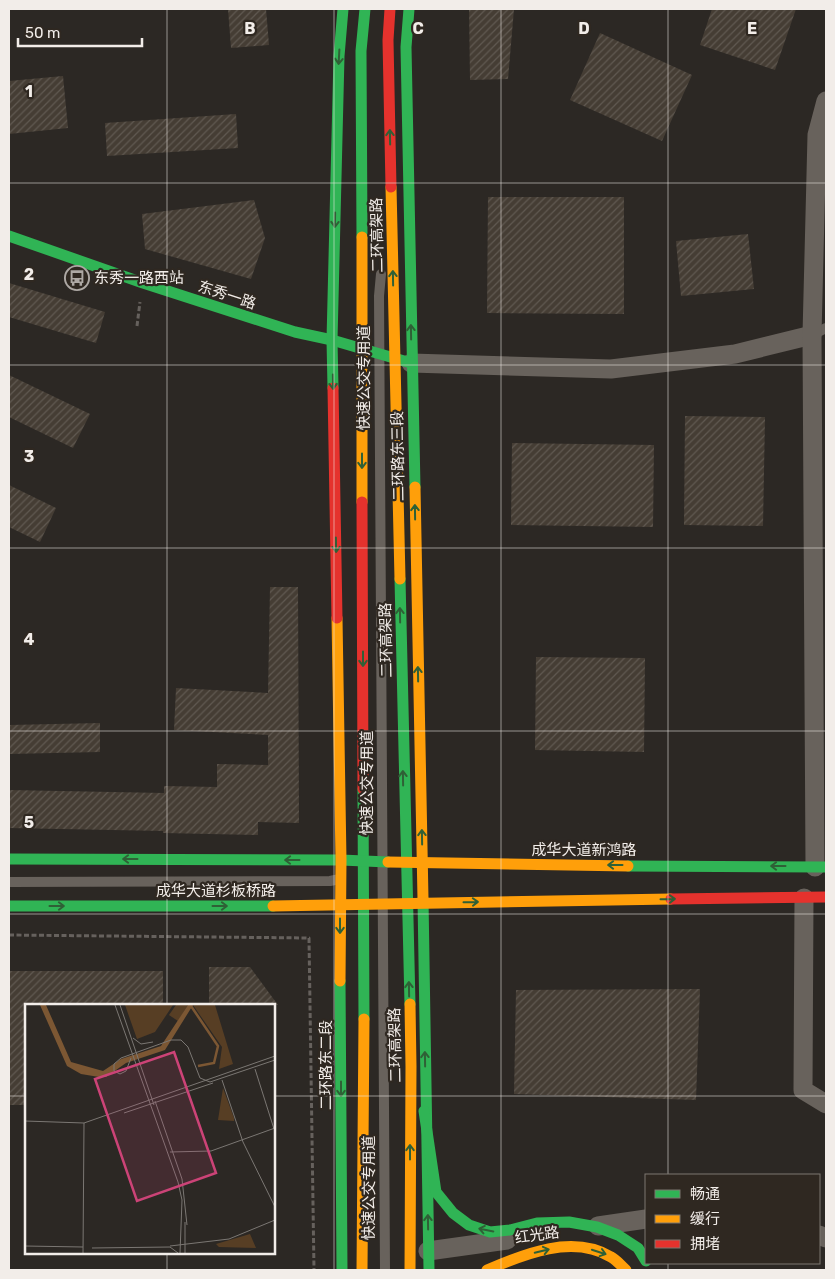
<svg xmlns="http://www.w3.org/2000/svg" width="835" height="1279" viewBox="0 0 835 1279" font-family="Rubik,'Noto Sans SC',sans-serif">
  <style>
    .building { fill: url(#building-hatch) }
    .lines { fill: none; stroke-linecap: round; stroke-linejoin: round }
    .path { stroke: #66615d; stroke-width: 3; stroke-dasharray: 5 2.5; stroke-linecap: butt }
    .lane { stroke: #68625c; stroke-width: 10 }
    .street { stroke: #68625c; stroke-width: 19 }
    .fast { stroke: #30b455; stroke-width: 11 }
    .slow { stroke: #ff9f0a; stroke-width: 11 }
    .jam { stroke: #e5322d; stroke-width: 11 }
    .oneway { stroke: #2f6036 }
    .grid { fill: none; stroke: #f2ede9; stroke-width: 1; stroke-opacity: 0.55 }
    .labels { text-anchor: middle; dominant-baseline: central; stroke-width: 4.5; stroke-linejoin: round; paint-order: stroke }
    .street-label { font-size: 15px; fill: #f2ede9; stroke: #2f2821 }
    .poi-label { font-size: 15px; fill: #f2ede9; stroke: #2f2821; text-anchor: start }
    .inset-river { fill: none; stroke: #7c5733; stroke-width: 2.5 }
    .inset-road { fill: none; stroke: #7b7773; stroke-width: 1 }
    .view { fill: #cc4377; fill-opacity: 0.15; stroke: #cc4377; stroke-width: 2.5 }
    .inset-edge { fill: none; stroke: #f2ede9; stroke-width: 2.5 }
    .grid-label { font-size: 16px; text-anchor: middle; font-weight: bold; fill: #f2ede9; stroke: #2f2821; stroke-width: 4.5; stroke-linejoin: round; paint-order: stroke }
  </style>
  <defs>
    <pattern id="building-hatch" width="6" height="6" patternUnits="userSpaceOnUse" patternTransform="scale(1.25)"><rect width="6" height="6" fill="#453d34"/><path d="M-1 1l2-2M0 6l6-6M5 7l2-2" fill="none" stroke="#605951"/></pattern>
  </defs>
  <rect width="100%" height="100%" fill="#2c2824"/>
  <g class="building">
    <path d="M228,9H266L269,45L231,48Z"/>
    <path d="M469,9H514L508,79L470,80Z"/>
    <path d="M712,9H796L775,70L700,45Z"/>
    <path d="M600,33L692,75L662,141L570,100Z"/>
    <path d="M63,76L68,128L9,134V81Z"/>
    <path d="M236,114L238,148L107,156L105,123Z"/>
    <path d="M488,197H624V314L487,313Z"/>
    <path d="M254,200L265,238L251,279L145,249L142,214Z"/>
    <path d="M748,234L754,289L681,296L676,241Z"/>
    <path d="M9,283L105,312L96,343L9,317Z"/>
    <path d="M9,375L90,414L73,448L9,417Z"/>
    <path d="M685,416L765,417L763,526L684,525Z"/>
    <path d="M512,443L654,445L653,527L511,525Z"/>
    <path d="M9,485L56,508L40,542L9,527Z"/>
    <path d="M270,587H298L299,823L258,822V835L163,833V831L9,828V790L164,793V786L217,787V764L268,765V735L174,730L176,688L268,693Z"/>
    <path d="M536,657L645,658L644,752L535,750Z"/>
    <path d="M100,723V752L9,754V725Z"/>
    <path d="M209,967H250L278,1005H209Z"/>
    <path d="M9,971H163V1005H26V1105H9Z"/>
    <path d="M700,989L696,1100L514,1094L516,990Z"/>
  </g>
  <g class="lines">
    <g class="path">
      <path d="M137,326L140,302"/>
      <path d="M9,935L309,938L314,1270"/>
    </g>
    <g class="lane">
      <path d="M381,274L379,296L385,1270"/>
      <path d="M812,335L826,328"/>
      <path d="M9,882L330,881L340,879"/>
    </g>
    <g class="street">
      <path d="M411,363L611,369L735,354L812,335"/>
      <path d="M815,867L812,335L817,135L826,101"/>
      <path d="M804,898L803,1090L826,1104"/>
      <path d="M598,1226L646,1219"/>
      <path d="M819,1235L826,1238"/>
      <path d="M428,1251L507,1240"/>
    </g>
    <g class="fast">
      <path d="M409,9L406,47L415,487"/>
      <path d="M9,236L143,283L295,332L332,340L411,363"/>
      <path d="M362,237L361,51L365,9"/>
      <path d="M333,388L332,340L339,56L343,9"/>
      <path d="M400,579L410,1004"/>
      <path d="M363,789L364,1019"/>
      <path d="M9,859L341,860L388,862"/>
      <path d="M628,866L826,867"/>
      <path d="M423,899L429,1270"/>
      <path d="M9,906H273"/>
      <path d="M340,981L342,1270"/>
      <path d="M424,1111L436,1192L453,1213L469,1225L490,1232L510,1230L537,1223L569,1222L597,1227L618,1235L638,1248L646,1261"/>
    </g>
    <g class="slow">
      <path d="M391,187L400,579"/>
      <path d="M362,237V502"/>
      <path d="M415,487L423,899"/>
      <path d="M337,618L341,860L340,981"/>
      <path d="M388,862L628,866"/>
      <path d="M273,906L671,899"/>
      <path d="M410,1004L411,1066L410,1270"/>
      <path d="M362,1270L364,1019"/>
      <path d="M487,1270C524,1254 573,1234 611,1257C617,1260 621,1266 626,1270"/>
    </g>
    <g class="jam">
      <path d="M390,9L388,40L391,187"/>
      <path d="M333,388L337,618"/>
      <path d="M362,502L363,789"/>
      <path d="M671,899L826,897"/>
    </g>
  </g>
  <defs><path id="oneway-shaft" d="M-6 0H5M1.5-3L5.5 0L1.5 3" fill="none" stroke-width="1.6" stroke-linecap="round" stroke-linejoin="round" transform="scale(1.25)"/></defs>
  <g class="oneway">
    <use href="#oneway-shaft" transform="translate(339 57) rotate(93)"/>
    <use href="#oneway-shaft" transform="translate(390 137) rotate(-91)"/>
    <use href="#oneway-shaft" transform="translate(335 220) rotate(91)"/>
    <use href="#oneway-shaft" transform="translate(393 278) rotate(-91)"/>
    <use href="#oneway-shaft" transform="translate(411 332) rotate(-91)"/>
    <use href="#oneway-shaft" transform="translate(333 382) rotate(89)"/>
    <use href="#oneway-shaft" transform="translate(362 461) rotate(90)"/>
    <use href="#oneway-shaft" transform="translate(415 512) rotate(-91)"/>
    <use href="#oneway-shaft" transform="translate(336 545) rotate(89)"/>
    <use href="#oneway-shaft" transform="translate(400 615) rotate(-91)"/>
    <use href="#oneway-shaft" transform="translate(363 659) rotate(90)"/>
    <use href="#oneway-shaft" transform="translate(418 674) rotate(-91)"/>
    <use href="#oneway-shaft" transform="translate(403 778) rotate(-91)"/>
    <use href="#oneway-shaft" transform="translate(422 837) rotate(-91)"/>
    <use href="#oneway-shaft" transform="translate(130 859) rotate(-180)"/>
    <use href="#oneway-shaft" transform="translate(292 860) rotate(-180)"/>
    <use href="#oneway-shaft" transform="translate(615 865) rotate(-180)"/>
    <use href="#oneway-shaft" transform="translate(778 866) rotate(-180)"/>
    <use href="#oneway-shaft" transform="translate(668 899) rotate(-1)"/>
    <use href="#oneway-shaft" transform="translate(471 902) rotate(-1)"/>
    <use href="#oneway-shaft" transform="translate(57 906)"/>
    <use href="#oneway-shaft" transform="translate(220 906)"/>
    <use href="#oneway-shaft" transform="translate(340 926) rotate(90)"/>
    <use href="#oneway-shaft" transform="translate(409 989) rotate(-91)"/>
    <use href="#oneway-shaft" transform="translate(425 1059) rotate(-91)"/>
    <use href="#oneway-shaft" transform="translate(341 1089) rotate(90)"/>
    <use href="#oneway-shaft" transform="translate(410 1152) rotate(-90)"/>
    <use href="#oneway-shaft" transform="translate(428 1222) rotate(-91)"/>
    <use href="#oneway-shaft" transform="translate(486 1230) rotate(-169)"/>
    <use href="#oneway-shaft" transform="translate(542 1251) rotate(-14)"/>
    <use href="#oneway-shaft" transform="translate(599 1252) rotate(18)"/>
  </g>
  <path class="grid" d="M167,9V1005M334,9V1270M501,9V1270M668,9V1175M9,183H826M9,365H826M9,548H826M9,731H826M9,914H826M9,1096H26M274,1096H826M167,1253V1270M668,1263V1270"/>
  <defs>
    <symbol id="bus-ring" viewBox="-11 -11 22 22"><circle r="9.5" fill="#2f2821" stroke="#ada8a4" stroke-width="1.5"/><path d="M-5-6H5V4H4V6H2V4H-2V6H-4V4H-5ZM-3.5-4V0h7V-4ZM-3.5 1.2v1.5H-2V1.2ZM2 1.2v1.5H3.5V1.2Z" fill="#ada8a4"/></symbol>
  </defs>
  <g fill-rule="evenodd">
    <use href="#bus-ring" x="63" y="264" width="28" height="28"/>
  </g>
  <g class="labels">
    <g class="street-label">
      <text transform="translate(377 235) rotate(-91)">二环高架路</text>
      <text transform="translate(227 295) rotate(18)">东秀一路</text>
      <text transform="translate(364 378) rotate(-90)">快速公交专用道</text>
      <text transform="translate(398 456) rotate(-91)">二环路东三段</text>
      <text transform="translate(386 640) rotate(-91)">二环高架路</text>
      <text transform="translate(367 783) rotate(-90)">快速公交专用道</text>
      <text x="584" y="850">成华大道新鸿路</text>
      <text x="216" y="891">成华大道杉板桥路</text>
      <text transform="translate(395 1045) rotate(-91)">二环高架路</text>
      <text transform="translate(326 1065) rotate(-90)">二环路东二段</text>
      <text transform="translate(369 1188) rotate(-90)">快速公交专用道</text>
      <text transform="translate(537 1235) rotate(-8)">红光路</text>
    </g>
    <g class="poi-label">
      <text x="94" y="278">东秀一路西站</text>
    </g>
  </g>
  <g transform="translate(25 1004)">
    <rect width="250" height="250" fill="#2c2824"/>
    <path d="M100,1H148L130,28L112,35ZM151,1H163L153,17L144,11ZM168,1H190L208,60L194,65L197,43ZM198,84L209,114V117L193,116ZM225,230L231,244L194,243L191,240Z" fill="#573e24"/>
    <path d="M15,1H21L46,58L78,67L96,55L136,42L163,1H168L140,46L101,59L81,73H74L56,70L42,62Z" fill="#7c5733"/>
    <path class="inset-river" d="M166,2L193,42L189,59L173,62"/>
    <path class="inset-road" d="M90,1L153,178L157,196L155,249M95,1L129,101M108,34L116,40L128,38M106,54L101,67L95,70L89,67V60L96,54L146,36H156L163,43L175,74L185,78L250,56M230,65L249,125M197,76L218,138L250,203M130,97L157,175L162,221M99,109L188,79M0,117L59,119L250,52M145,148L186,147L250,124M0,242L58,243M145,242L204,235L250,216M67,244L145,243L153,249M58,249L59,119M160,249V218"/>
    <path class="view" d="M149,48L191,169L112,197L70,75Z"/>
    <rect width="250" height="250" class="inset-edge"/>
  </g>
  <g class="grid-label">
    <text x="250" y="34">B</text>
    <text x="418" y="34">C</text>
    <text x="584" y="34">D</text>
    <text x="752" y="34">E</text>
    <text x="29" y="97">1</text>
    <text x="29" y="280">2</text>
    <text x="29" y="462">3</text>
    <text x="29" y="645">4</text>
    <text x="29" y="828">5</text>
  </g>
  <rect width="835" height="1279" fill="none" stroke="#f2ede9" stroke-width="20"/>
  <rect x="645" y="1174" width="175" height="90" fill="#2f2821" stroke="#7d7771"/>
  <rect x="655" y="1190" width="25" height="8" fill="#30b455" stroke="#7d7771"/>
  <text x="690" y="1199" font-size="15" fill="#f2ede9">畅通</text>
  <rect x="655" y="1215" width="25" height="8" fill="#ff9f0a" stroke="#7d7771"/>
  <text x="690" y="1224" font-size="15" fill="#f2ede9">缓行</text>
  <rect x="655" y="1240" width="25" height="8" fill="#e5322d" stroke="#7d7771"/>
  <text x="690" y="1249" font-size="15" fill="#f2ede9">拥堵</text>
  <path d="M18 38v8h124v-8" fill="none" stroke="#f2ede9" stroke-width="2.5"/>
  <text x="25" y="38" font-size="15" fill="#f2ede9" stroke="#2f2821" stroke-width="4" paint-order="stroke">50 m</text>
</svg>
